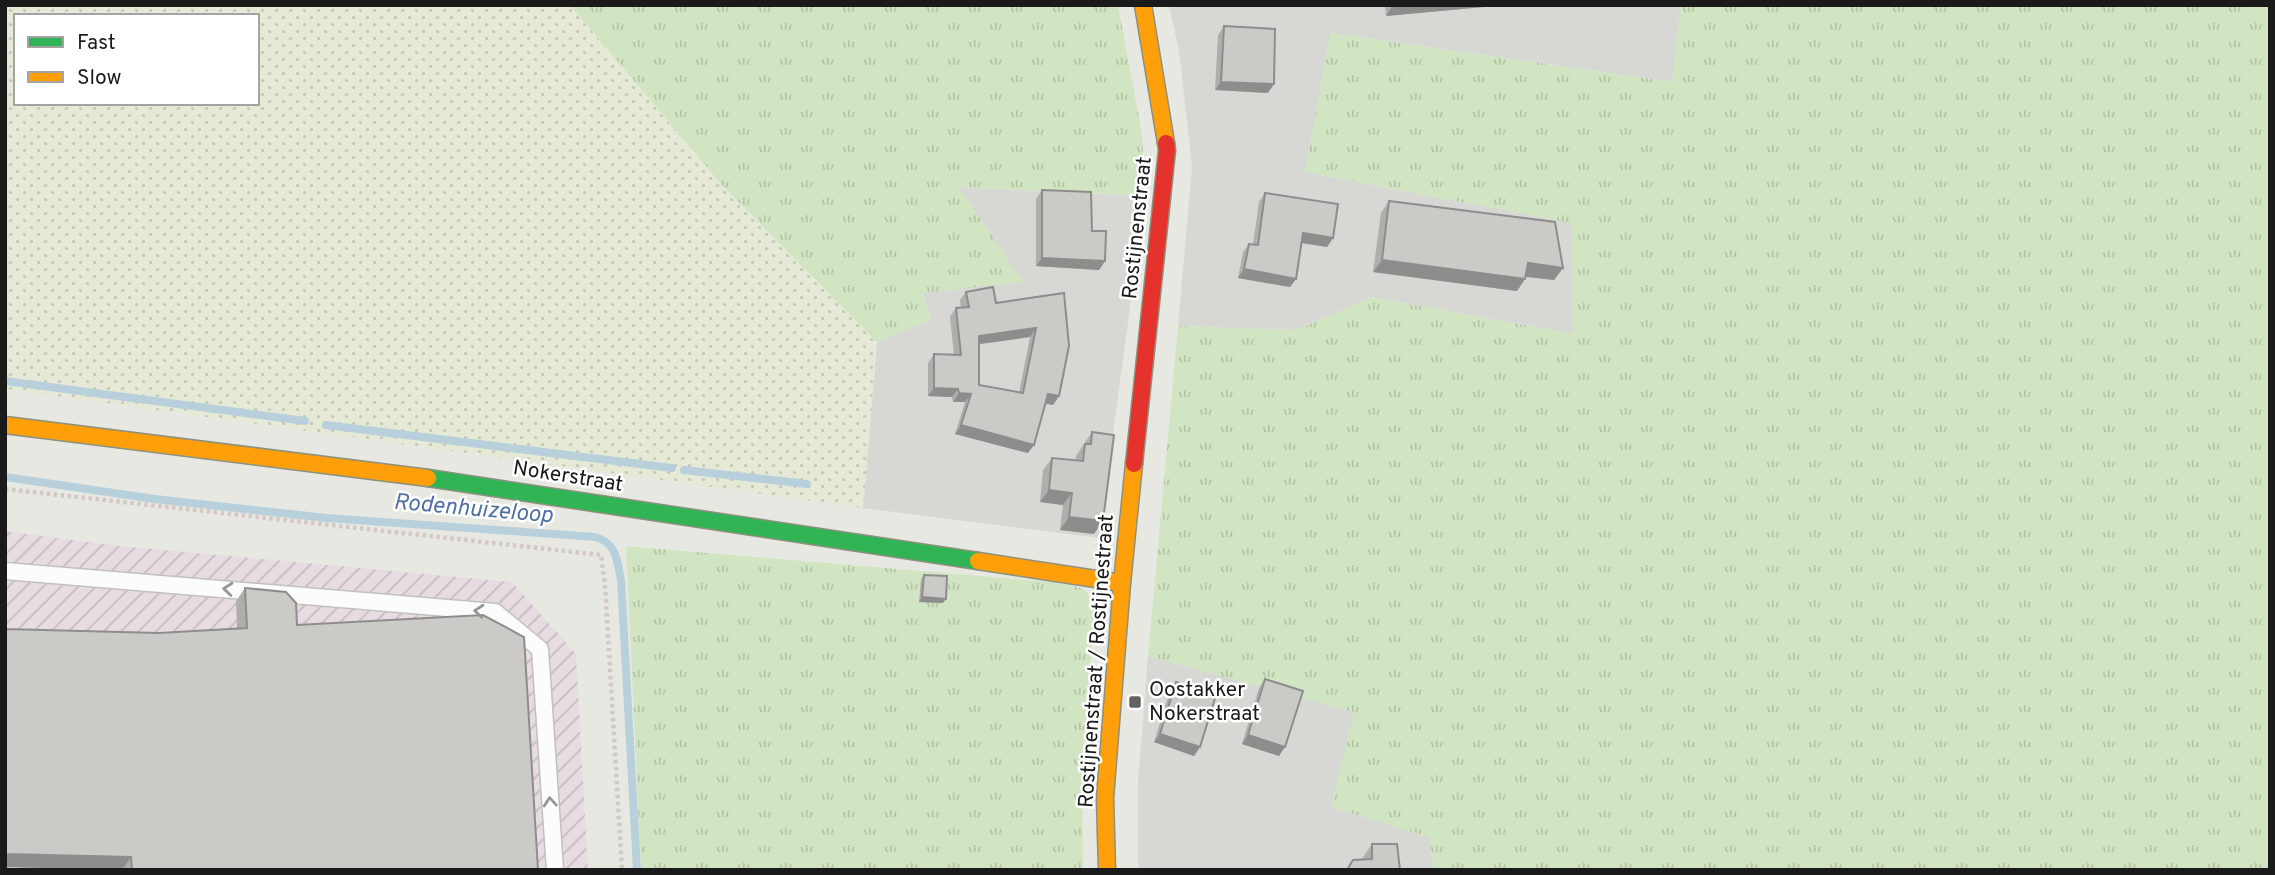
<svg xmlns="http://www.w3.org/2000/svg" width="2275" height="875" viewBox="0 0 2275 875" font-family="Overpass,sans-serif">
  <style>
    .residential { fill: #d7d7d4 }
    .industrial { fill: url(#industrial-furrows) }
    .farmland { fill: url(#farmland-dots); fill-rule: evenodd }
    .grass { fill: url(#grass-tufts) }
    .lines { fill: none; stroke-linecap: round; stroke-linejoin: round }
    .stream { stroke: #b8d0db; stroke-width: 8 }
    .lane-casing { stroke: #c1c1bf; stroke-width: 19 }
    .fast-casing { stroke: #8d917d; stroke-width: 19 }
    .slow-casing { stroke: #8d917d; stroke-width: 19 }
    .jam-casing { stroke: #8d917d; stroke-width: 19 }
    .path { stroke: #d4c8c5; stroke-width: 4.5; stroke-dasharray: 3.5 3.5; stroke-linecap: butt }
    .lane { stroke: #fcfcfb; stroke-width: 16 }
    .fast { stroke: #30b455; stroke-width: 16 }
    .slow { stroke: #ff9f0a; stroke-width: 16 }
    .jam { stroke: #e5322d; stroke-width: 16 }
    .wall { fill: #afaeaa; fill-rule: evenodd }
    .shaded-wall { fill: #8e8d8b }
    .building { fill: #cbcac6; stroke: #8e8d8b; stroke-width: 2; fill-rule: evenodd }
    .oneway { stroke: #969696 }
    .poi-dot { fill: #626260; stroke: #fff; stroke-width: 2.5 }
    .labels { text-anchor: middle; dominant-baseline: central; stroke-width: 5; stroke-linejoin: round; paint-order: stroke }
    .street-label { font-size: 21px; fill: #1a1a1a; stroke: #fff }
    .poi-label { font-size: 21px; fill: #1a1a1a; stroke: #fff; text-anchor: start }
    .water-label { font-size: 23px; font-style: italic; fill: #4f70a2; stroke: #fff }
  </style>
  <defs>
    <pattern id="industrial-furrows" width="10" height="10" patternUnits="userSpaceOnUse" patternTransform="scale(1.75)"><rect width="10" height="10" fill="#e6dce1"/><path d="M-1 1l2-2M0 10L10 0M9 11l2-2" fill="none" stroke="#c5bcc0"/></pattern>
    <pattern id="farmland-dots" width="8" height="8" patternUnits="userSpaceOnUse" patternTransform="scale(1.75)"><rect width="8" height="8" fill="#e6e9d6"/><path d="M2 2h.1M6 6h.1" fill="none" stroke="#c5c7b7" stroke-width="1.8" stroke-linecap="round"/></pattern>
    <pattern id="grass-tufts" width="24" height="20" patternUnits="userSpaceOnUse" patternTransform="scale(1.75)"><rect width="24" height="20" fill="#d2e5c3"/><path d="M3 7l-1-3M5 7V3M7 7l1-3M15 17l-1-3M17 17v-4M19 17l1-3" fill="none" stroke="#b4c4a7"/></pattern>
  </defs>
  <rect width="100%" height="100%" fill="#e8e8e3"/>
  <g class="residential">
    <path d="M1169,5H1681L1673,82L1331,33L1305,172L1572,223L1574,334L1371,297L1297,330L1178,326L1192,167L1179,51Z"/>
    <path d="M958,187L1145,196L1099,538L863,508L877,342L931,320L923,293Z"/>
    <path d="M1148,656L1355,712L1331,807L1430,837L1434,870H1138V782Z"/>
  </g>
  <path class="industrial" d="M5,531L119,546L512,582L576,654L588,870H5Z"/>
  <path class="farmland" d="M5,5H570L721,184L877,342L863,508L5,389ZM16,16H257V103H16Z"/>
  <g class="grass">
    <path d="M570,5H1118L1142,134L1145,196L959,187L1023,282L923,293L931,320L877,342L721,184Z"/>
    <path d="M1681,5H2270V870H1434L1429,837L1331,807L1354,712L1148,656L1178,326L1297,330L1371,297L1574,334L1571,223L1305,172L1330,33L1672,82Z"/>
    <path d="M626,546L1052,582C1082,588 1091,584 1094,618L1082,775L1083,870H641Z"/>
  </g>
  <g class="lines">
    <g class="stream">
      <path d="M5,381L305,421"/>
      <path d="M326,425L672,468"/>
      <path d="M684,470L807,484"/>
      <path d="M5,477L155,499L327,518L595,537C617,543 617,561 621,580L637,870"/>
    </g>
    <defs>
      <path id="lane" d="M5,571L495,612L540,649L555,870"/>
      <path id="fast" d="M428,478L978,561"/>
      <g id="slow">
        <path d="M1143,5L1166,143"/>
        <path d="M5,425L428,478"/>
        <path d="M978,561L1122,583"/>
        <path d="M1107,870L1105,798L1122,583L1134,464"/>
      </g>
      <path id="jam" d="M1134,464L1167,150L1166,143"/>
    </defs>
    <use href="#lane" class="lane-casing"/>
    <use href="#fast" class="fast-casing"/>
    <use href="#slow" class="slow-casing"/>
    <use href="#jam" class="jam-casing"/>
    <path class="path" d="M5,489L601,555L605,585L622,870"/>
    <use href="#lane" class="lane"/>
    <use href="#fast" class="fast"/>
    <use href="#slow" class="slow"/>
    <use href="#jam" class="jam"/>
  </g>
  <g class="wall">
    <path d="M1385,5H1505L1386,16Z"/>
    <path d="M1224,26L1268,93L1215,90L1218,35Z"/>
    <path d="M1042,190L1092,231L1105,261L1099,270L1036,266V199Z"/>
    <path d="M1265,193L1333,238L1327,247L1301,243L1296,279L1290,287L1238,278L1243,252L1249,244H1253L1259,202Z"/>
    <path d="M1389,201L1563,268L1554,280L1526,277L1517,291L1373,272L1381,213Z"/>
    <path d="M966,292L996,303L1064,293L1059,396L1053,405L1046,403L1028,453L955,434L965,402H953L952,397L928,396V363L934,354L954,355L950,317L956,308H961L960,300ZM1030,337L1019,393L979,385V344Z"/>
    <path d="M1092,432L1094,534L1060,530L1063,505L1040,502L1043,470L1052,458L1076,460V456Z"/>
    <path d="M924,575L943,603L919,602L921,579Z"/>
    <path d="M245,588L297,625L538,870H119L5,867V629L159,633L237,629L236,601Z"/>
    <path d="M1265,679L1279,756L1242,744L1259,688Z"/>
    <path d="M1176,682L1200,747L1194,756L1154,742L1170,691Z"/>
    <path d="M1372,844L1400,870H1346L1353,860L1363,859V857Z"/>
  </g>
  <g class="shaded-wall">
    <path d="M1393,5H1505L1386,16Z"/>
    <path d="M1221,82L1274,84L1268,93L1215,90Z"/>
    <path d="M1303,233L1333,238L1327,247L1296,242Z"/>
    <path d="M1042,258L1105,261L1099,270L1036,266Z"/>
    <path d="M1382,260L1525,279L1517,291L1373,272Z"/>
    <path d="M1528,263L1563,268L1554,280L1519,276Z"/>
    <path d="M1244,269L1296,279L1290,287L1238,278Z"/>
    <path d="M1036,328L1030,337L973,345L979,336Z"/>
    <path d="M934,388L958,389L952,397L928,396Z"/>
    <path d="M959,393L971,394L965,402H953Z"/>
    <path d="M1048,394L1059,396L1053,405L1042,403Z"/>
    <path d="M961,425L1034,445L1028,453L955,434Z"/>
    <path d="M1049,490L1072,493L1063,505L1040,502Z"/>
    <path d="M1069,517L1103,521L1094,534L1060,530Z"/>
    <path d="M922,597L946,599L943,603L919,602Z"/>
    <path d="M1160,734L1200,747L1194,756L1154,742Z"/>
    <path d="M1248,735L1285,747L1279,756L1242,744Z"/>
    <path d="M5,854L131,857L122,870L5,867Z"/>
  </g>
  <g class="building">
    <path d="M1224,26L1275,29L1274,84L1221,82Z"/>
    <path d="M1042,190L1091,192L1092,231H1106L1105,261L1042,258Z"/>
    <path d="M1265,193L1338,204L1333,238L1303,233L1296,279L1244,269L1249,244L1258,245Z"/>
    <path d="M1389,201L1555,222L1563,268L1528,263L1525,279L1382,260Z"/>
    <path d="M993,287L996,303L1064,293L1069,346L1059,396L1048,394L1034,445L961,425L971,394L959,393L958,389L934,388V354L961,355L956,308L969,307L966,292ZM1036,328L1023,393L979,385V336Z"/>
    <path d="M1092,432L1114,435L1103,521L1069,517L1072,493L1049,490L1052,458L1083,461L1085,444H1091Z"/>
    <path d="M924,575L947,576L946,599L922,597Z"/>
    <path d="M245,588L286,592L296,603L297,625L483,615L524,637L538,870H132L131,857L5,854V629L159,633L247,628Z"/>
    <path d="M1265,679L1303,691L1285,747L1248,735Z"/>
    <path d="M1176,682L1216,695L1200,747L1160,734Z"/>
    <path d="M1372,844H1397L1400,870H1347L1353,860L1372,859Z"/>
  </g>
  <defs><path id="oneway-chevron" d="M-2-3.5L2.5 0L-2 3.5" fill="none" stroke-width="1.6" stroke-linecap="round" stroke-linejoin="round" transform="scale(1.75)"/></defs>
  <g class="oneway">
    <use href="#oneway-chevron" transform="translate(228 589) rotate(-175)"/>
    <use href="#oneway-chevron" transform="translate(479 611) rotate(-175)"/>
    <use href="#oneway-chevron" transform="translate(550 802) rotate(-94)"/>
  </g>
  <rect class="poi-dot" x="1128" y="695" width="14" height="14" rx="3.5"/>
  <g class="labels">
    <g class="street-label">
      <text transform="translate(1138 228) rotate(-84)">Rostijnenstraat</text>
      <text transform="translate(568 477) rotate(9)">Nokerstraat</text>
      <text transform="translate(1097 661) rotate(-86)">Rostijnenstraat / Rostijnestraat</text>
    </g>
    <g class="poi-label">
      <text x="1149" y="690">Oostakker<tspan x="1149" dy="24">Nokerstraat</tspan></text>
    </g>
    <g class="water-label">
      <text transform="translate(473 510) rotate(5)">Rodenhuizeloop</text>
    </g>
  </g>
  <rect width="2275" height="875" fill="none" stroke="#1a1a1a" stroke-width="14"/>
  <rect x="14" y="14" width="245" height="91" fill="#ffffff" stroke="#a3a3a3" stroke-width="2"/>
  <rect x="28" y="37" width="35" height="10" fill="#30b455" stroke="#a3a3a3" stroke-width="2"/>
  <text x="77" y="49" font-size="21" fill="#1a1a1a">Fast</text>
  <rect x="28" y="72" width="35" height="10" fill="#ff9f0a" stroke="#a3a3a3" stroke-width="2"/>
  <text x="77" y="84" font-size="21" fill="#1a1a1a">Slow</text>
</svg>
